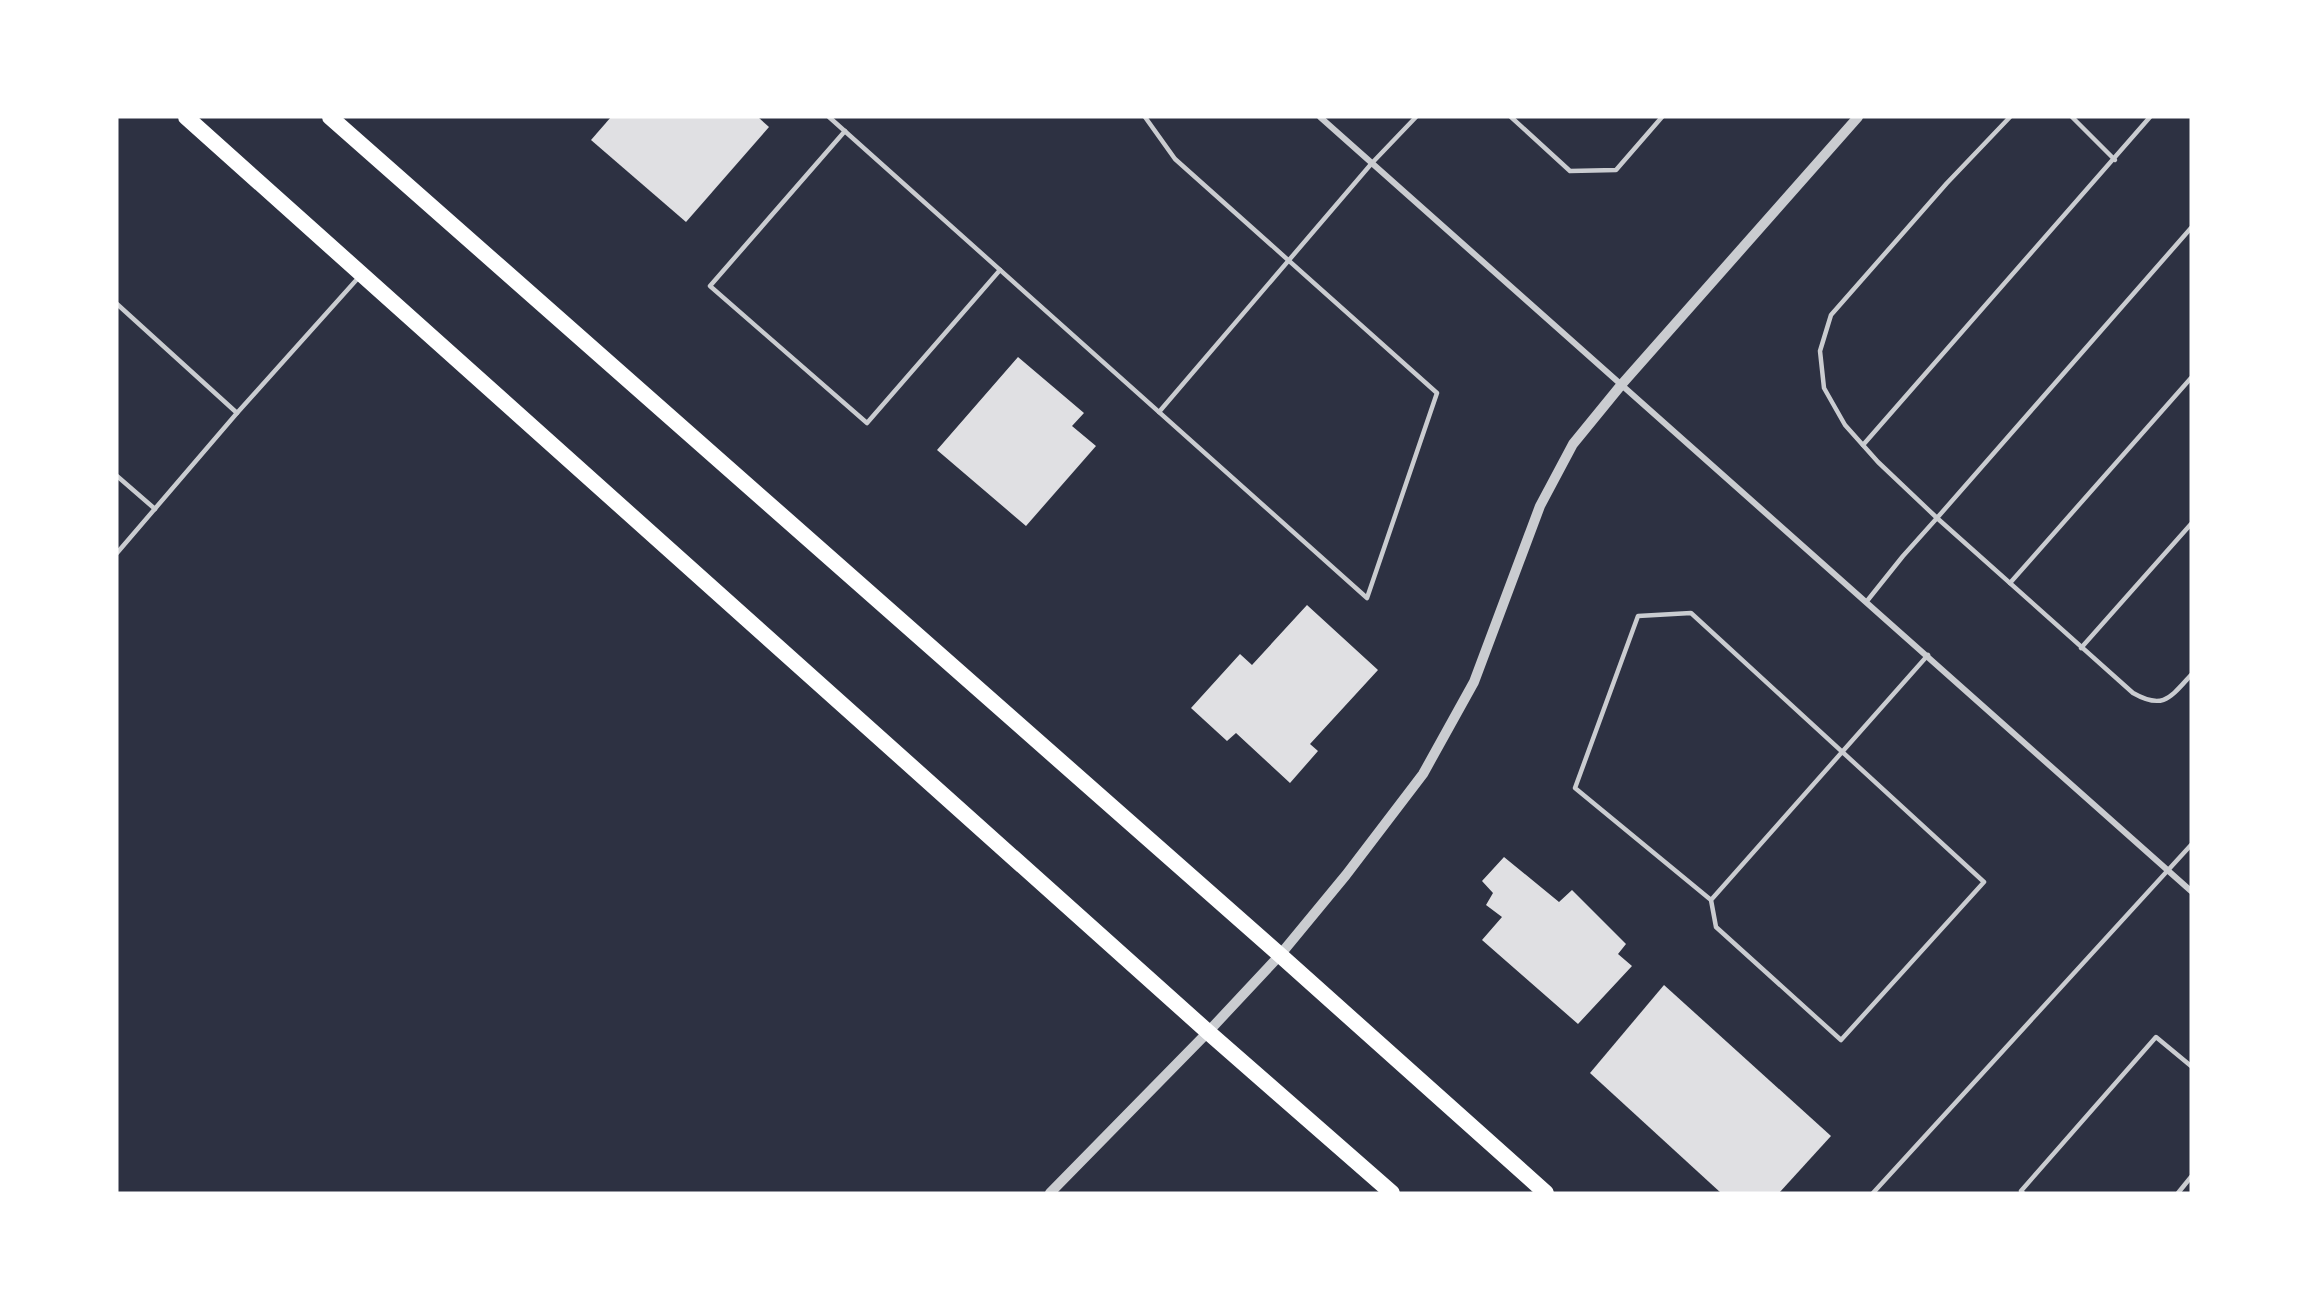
<svg xmlns="http://www.w3.org/2000/svg" width="2308" height="1310" viewBox="0 0 2308 1310" font-family="Overpass,sans-serif">
  <style>
    .building { fill: #e0e0e3 }
    .lines { fill: none; stroke-linecap: round; stroke-linejoin: round }
    .service { stroke: #caccd0; stroke-width: 4.5 }
    .minor { stroke: #caccd0; stroke-width: 6 }
    .tertiary { stroke: #caccd0; stroke-width: 10 }
    .trunk { stroke: #fff; stroke-width: 16 }
  </style>
  <rect width="100%" height="100%" fill="#2d3142"/>
  <g class="building">
    <path d="M611,117H758L769,127L686,222L591,140Z"/>
    <path d="M1018,357L1084,413L1072,426L1096,446L1026,526L937,450Z"/>
    <path d="M1307,605L1378,670L1310,744L1318,751L1290,783L1236,733L1227,741L1191,708L1240,654L1252,665Z"/>
    <path d="M1504,857L1559,902L1572,890L1626,944L1618,954L1632,966L1578,1024L1482,940L1502,917L1486,905L1493,893L1482,881Z"/>
    <path d="M1664,985L1831,1136L1779,1193H1721L1590,1073Z"/>
  </g>
  <g class="lines">
    <g class="service">
      <path d="M829,117L1367,598L1437,393L1175,159L1145,117"/>
      <path d="M1511,117L1570,171L1616,170L1662,117"/>
      <path d="M2072,117L2115,160"/>
      <path d="M845,131L710,286L867,423L1000,270"/>
      <path d="M2191,228L1937,518L2133,693C2163,710 2170,698 2191,675"/>
      <path d="M117,304L237,413L117,553"/>
      <path d="M1159,412L1372,163L1416,117"/>
      <path d="M237,413L359,277"/>
      <path d="M1863,445L2150,117"/>
      <path d="M117,476L155,509"/>
      <path d="M2010,583L2191,378"/>
      <path d="M1867,601L1903,556L1937,518L1878,462L1845,425L1824,388L1820,351L1831,315L1947,183L2010,117"/>
      <path d="M2081,648L2191,524"/>
      <path d="M1711,900L1716,927L1841,1040L1984,882L1691,613L1638,616L1575,788L1711,900L1928,655"/>
      <path d="M1873,1193L2191,845"/>
      <path d="M2023,1193L2021,1191L2156,1037L2191,1066"/>
      <path d="M2178,1193L2191,1177"/>
    </g>
    <path class="minor" d="M1320,117L2191,891"/>
    <path class="tertiary" d="M1050,1193L1208,1032L1280,955L1346,875L1423,774L1474,682L1540,506L1573,444L1622,384L1858,117"/>
    <g class="trunk">
      <path d="M186,117L1208,1032L1392,1193"/>
      <path d="M330,117L1280,955L1546,1193"/>
    </g>
  </g>
  <rect width="2308" height="1310" fill="none" stroke="#ffffff" stroke-width="237"/>
</svg>
